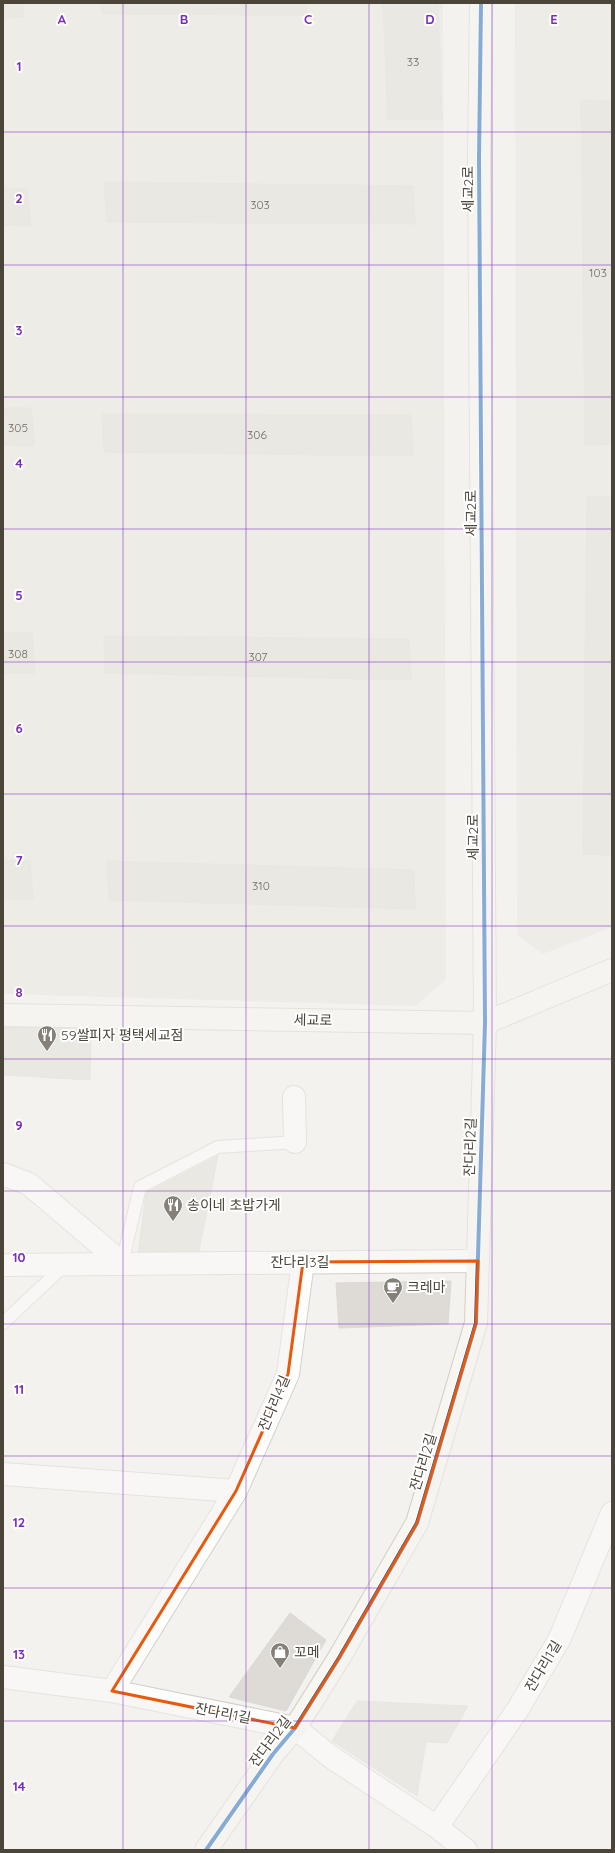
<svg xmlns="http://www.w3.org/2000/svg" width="615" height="1853" viewBox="0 0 615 1853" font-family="Quicksand,'Noto Sans KR',sans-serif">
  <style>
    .residential { fill: #e7e4dc }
    .building { fill: #dedbd6; stroke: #dcd9d4 }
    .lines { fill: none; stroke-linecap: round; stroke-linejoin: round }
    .lane-casing { stroke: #d2d0cb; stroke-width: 14 }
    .street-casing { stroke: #d2d0cb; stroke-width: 24 }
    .secondary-casing { stroke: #d3cfc5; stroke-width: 24 }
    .lane { stroke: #fdfdfc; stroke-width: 12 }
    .street { stroke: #fdfdfc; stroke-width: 22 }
    .secondary { stroke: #f7f6f1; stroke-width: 22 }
    .cycleway-casing { stroke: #fff; stroke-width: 6 }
    .cycleway { stroke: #0057b8; stroke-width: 4 }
    .marked { fill: none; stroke: #e8590c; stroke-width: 3; stroke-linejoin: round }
    .grid { fill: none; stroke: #7b2cbf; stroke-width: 1; stroke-opacity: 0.55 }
    .labels { text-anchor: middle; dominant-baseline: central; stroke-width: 4; stroke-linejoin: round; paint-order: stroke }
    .number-label { font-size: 12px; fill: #706a61 }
    .street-label { font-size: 14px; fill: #4b4439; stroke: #fff }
    .poi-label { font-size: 14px; fill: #4b4439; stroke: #fff; text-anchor: start }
    .grid-label { font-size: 13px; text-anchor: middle; font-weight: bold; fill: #7b2cbf; stroke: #fff; stroke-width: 4; stroke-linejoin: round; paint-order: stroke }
  </style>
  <rect width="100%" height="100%" fill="#f4f2ee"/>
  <g class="residential">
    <path d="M3,3H443L446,979L416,1006L3,994Z"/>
    <path d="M515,3H612V927L543,954L517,935Z"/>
  </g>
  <g class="building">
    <path d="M3,3H23V17L3,18Z"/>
    <path d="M101,3H307V15L102,14Z"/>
    <path d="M383,3H438L442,120L388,119Z"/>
    <path d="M581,100L612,101V444L585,445Z"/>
    <path d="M104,182L413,186L415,224L107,222Z"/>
    <path d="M3,188L27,189L31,226L3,225Z"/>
    <path d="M3,408H31L35,446L3,445Z"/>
    <path d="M102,414L411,415L413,456L104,452Z"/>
    <path d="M587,496L612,497V855L583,854Z"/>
    <path d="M3,633H32L35,673H3Z"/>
    <path d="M104,636L409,639L411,680L105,673Z"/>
    <path d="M3,860L30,861L33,899H3Z"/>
    <path d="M107,861L414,870L415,909L109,900Z"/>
    <path d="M3,1025L91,1030L90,1080L3,1075Z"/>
    <path d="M218,1156L199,1251L138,1253L146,1193Z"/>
    <path d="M451,1281L448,1324L339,1328L336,1283Z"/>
    <path d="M290,1613L326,1640L286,1711L229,1697Z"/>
    <path d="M357,1701L468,1706L447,1743L426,1742L417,1796L332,1741Z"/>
  </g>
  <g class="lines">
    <defs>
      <g id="lane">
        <path d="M122,1263L140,1187L218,1147L295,1142"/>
        <path d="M3,1323L65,1265"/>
      </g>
      <g id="street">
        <path d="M294,1097L295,1142"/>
        <path d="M3,1174L29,1184L122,1263"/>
        <path d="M3,1265L478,1261"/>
        <path d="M3,1474L236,1491"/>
        <path d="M3,1677L112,1691L295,1728L331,1757L437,1827L466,1850"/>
        <path d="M112,1691L236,1491L288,1374L303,1262"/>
        <path d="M437,1827L518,1709L560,1638L612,1513"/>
      </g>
      <g id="secondary">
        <path d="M3,1015L485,1023L612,970"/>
        <path d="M206,1850L273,1754L295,1728L339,1658L417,1523L476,1323L485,1023L479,159L481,3"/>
      </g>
    </defs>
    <use href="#lane" class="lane-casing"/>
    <use href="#street" class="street-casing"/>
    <use href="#secondary" class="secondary-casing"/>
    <use href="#lane" class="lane"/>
    <use href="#street" class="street"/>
    <use href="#secondary" class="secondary"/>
    <defs>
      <path id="cycleway" d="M206,1850L273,1754L295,1728L339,1658L417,1523L476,1323L485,1023L479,159L481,3"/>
    </defs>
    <use href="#cycleway" class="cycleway-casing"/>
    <use href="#cycleway" class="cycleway"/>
  </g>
  <path d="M0 0H615V1853H0ZM478,1261L476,1323L417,1523L339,1658L295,1728L112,1691L236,1491L288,1374L303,1262Z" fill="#f4f2ee" fill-opacity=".55" fill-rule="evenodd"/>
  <path class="marked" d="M478,1261L476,1323L417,1523L339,1658L295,1728L112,1691L236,1491L288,1374L303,1262Z"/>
  <path class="grid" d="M123,3V1850M246,3V1850M369,3V1850M492,3V1850M3,132H612M3,265H612M3,397H612M3,529H612M3,662H612M3,794H612M3,926H612M3,1059H612M3,1191H612M3,1324H612M3,1456H612M3,1588H612M3,1721H612"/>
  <defs>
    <symbol id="restaurant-pin" viewBox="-11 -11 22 30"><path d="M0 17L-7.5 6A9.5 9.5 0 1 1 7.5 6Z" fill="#868178" stroke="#fff"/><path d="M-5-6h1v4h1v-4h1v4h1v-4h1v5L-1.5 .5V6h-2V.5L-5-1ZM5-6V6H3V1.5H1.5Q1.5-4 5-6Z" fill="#fff"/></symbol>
    <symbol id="cafe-pin" viewBox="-11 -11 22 30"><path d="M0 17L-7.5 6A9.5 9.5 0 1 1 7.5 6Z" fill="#868178" stroke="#fff"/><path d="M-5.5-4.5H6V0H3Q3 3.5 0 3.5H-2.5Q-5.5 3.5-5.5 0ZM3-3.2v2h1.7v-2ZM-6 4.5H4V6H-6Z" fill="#fff"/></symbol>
    <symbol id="shop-pin" viewBox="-11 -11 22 30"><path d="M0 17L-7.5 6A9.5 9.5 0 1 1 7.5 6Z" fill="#868178" stroke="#fff"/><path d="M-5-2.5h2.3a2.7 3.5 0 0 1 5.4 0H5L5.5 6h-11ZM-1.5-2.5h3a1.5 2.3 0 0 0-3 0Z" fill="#fff"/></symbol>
  </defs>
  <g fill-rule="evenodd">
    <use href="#restaurant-pin" x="36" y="1024" width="22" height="30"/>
    <use href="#restaurant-pin" x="162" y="1194" width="22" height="30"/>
    <use href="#cafe-pin" x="382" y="1276" width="22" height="30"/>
    <use href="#shop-pin" x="269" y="1641" width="22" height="30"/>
  </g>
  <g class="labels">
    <g class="number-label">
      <text x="413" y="61">33</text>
      <text x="260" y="204">303</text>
      <text x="598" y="272">103</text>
      <text x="18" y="427">305</text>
      <text x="257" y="434">306</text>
      <text x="18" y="653">308</text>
      <text x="258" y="656">307</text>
      <text x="261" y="885">310</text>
    </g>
    <g class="street-label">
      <text transform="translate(468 189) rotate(-90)">세교2로</text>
      <text transform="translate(471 513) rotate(-90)">세교2로</text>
      <text transform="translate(473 837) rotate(-90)">세교2로</text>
      <text transform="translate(313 1020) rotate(1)">세교로</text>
      <text transform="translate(470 1147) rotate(-88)">잔다리2길</text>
      <text x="300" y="1262">잔다리3길</text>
      <text transform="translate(274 1403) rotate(-67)">잔다리4길</text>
      <text transform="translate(423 1462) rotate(-73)">잔다리2길</text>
      <text transform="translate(543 1666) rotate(-59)">잔다리1길</text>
      <text transform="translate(223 1713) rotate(11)">잔다리1길</text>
      <text transform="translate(270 1741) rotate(-53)">잔다리2길</text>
    </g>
    <g class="poi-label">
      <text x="61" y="1035">59쌀피자 평택세교점</text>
      <text x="187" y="1205">송이네 초밥가게</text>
      <text x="407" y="1287">크레마</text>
      <text x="294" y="1652">꼬메</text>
    </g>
  </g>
  <g class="grid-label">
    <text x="62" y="24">A</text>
    <text x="184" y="24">B</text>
    <text x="308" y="24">C</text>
    <text x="430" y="24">D</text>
    <text x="554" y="24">E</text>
    <text x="19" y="71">1</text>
    <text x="19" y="203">2</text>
    <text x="19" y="335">3</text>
    <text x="19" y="468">4</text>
    <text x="19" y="600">5</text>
    <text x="19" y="733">6</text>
    <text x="19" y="865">7</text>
    <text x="19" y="997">8</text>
    <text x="19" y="1130">9</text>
    <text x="19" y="1262">10</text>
    <text x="19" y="1394">11</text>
    <text x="19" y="1527">12</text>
    <text x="19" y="1659">13</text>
    <text x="19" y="1791">14</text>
  </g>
  <rect width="615" height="1853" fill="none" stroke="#4b4439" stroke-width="8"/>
</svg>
